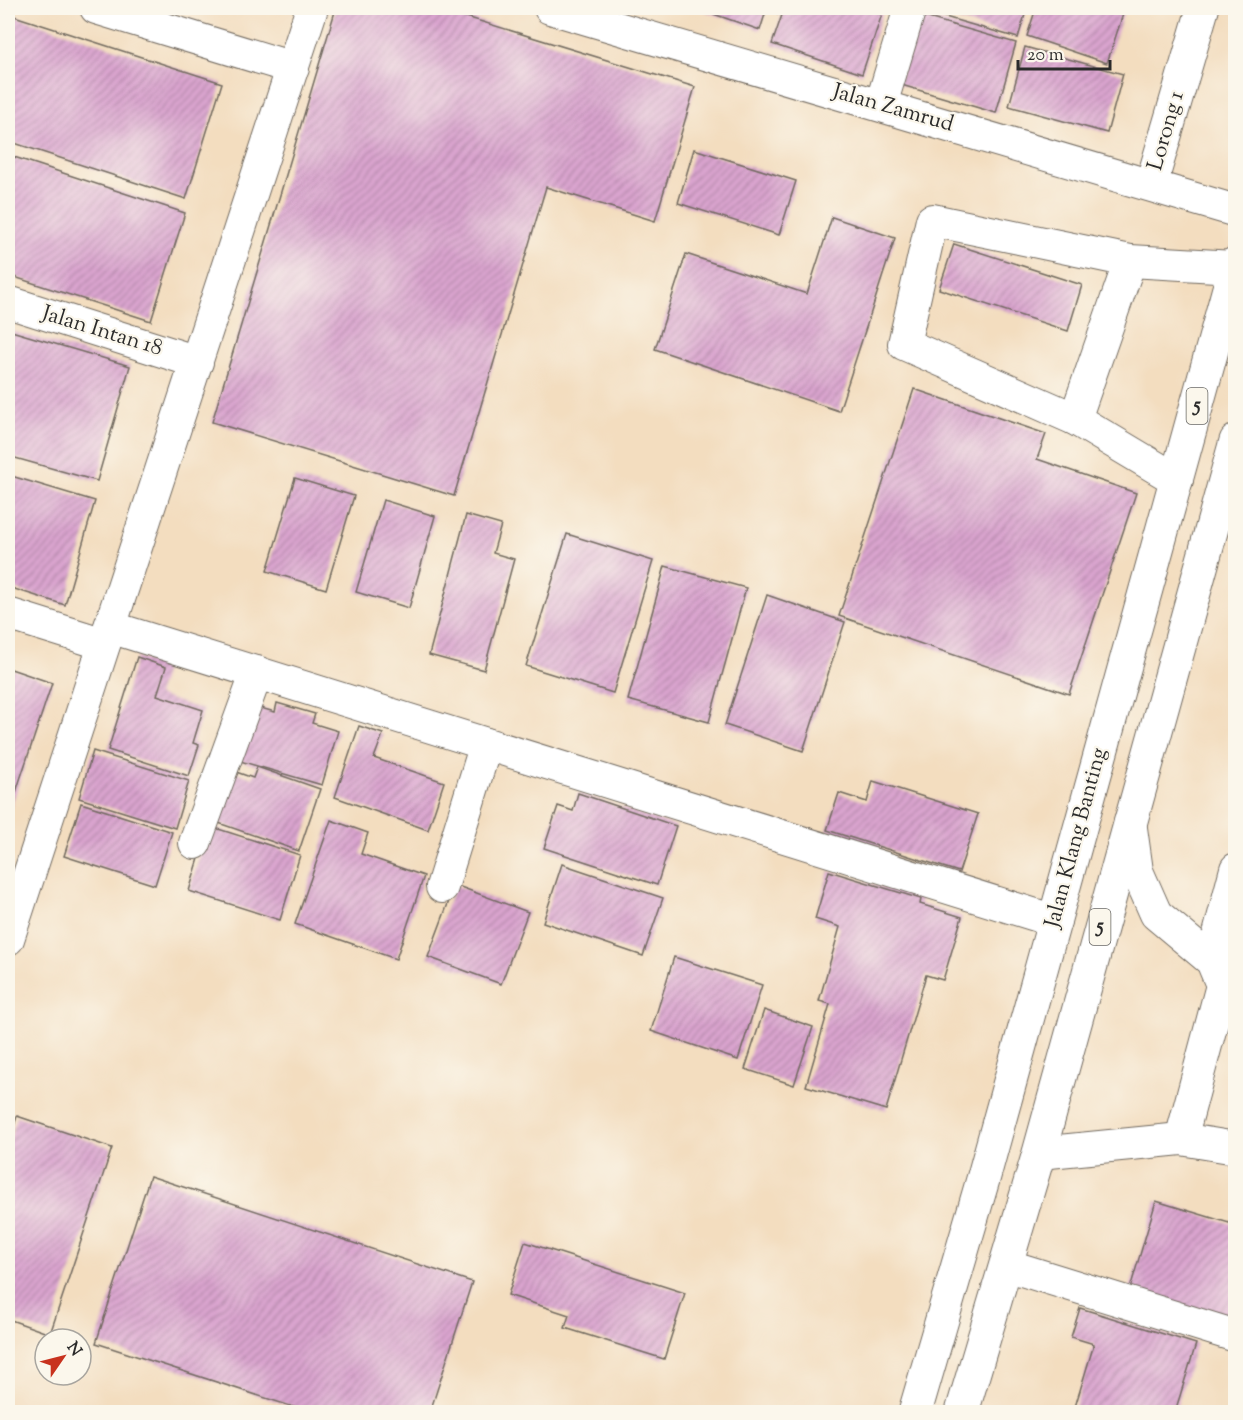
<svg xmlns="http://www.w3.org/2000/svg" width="1243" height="1420" viewBox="0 0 1243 1420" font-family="'Sorts Mill Goudy',serif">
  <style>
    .building { fill: url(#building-hatch) }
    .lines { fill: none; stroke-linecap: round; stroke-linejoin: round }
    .minor-casing { stroke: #71695f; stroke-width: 34 }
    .highway-casing { stroke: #71695f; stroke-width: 35 }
    .minor { stroke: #fff; stroke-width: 32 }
    .highway { stroke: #fff; stroke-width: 33 }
    .labels { text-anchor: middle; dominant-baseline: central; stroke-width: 4.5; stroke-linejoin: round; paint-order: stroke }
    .shield { fill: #fbf7ec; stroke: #696865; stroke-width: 1.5 }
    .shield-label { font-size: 21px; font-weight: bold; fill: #2b2b2b }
    .street-label { font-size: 22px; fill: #2b2b2b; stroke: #fbf7ec }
  </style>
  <defs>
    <pattern id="building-hatch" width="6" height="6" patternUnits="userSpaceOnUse" patternTransform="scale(1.5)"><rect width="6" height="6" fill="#daa4cf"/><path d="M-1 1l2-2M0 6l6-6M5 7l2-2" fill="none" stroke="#b186a8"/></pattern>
  </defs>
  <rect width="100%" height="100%" fill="#fbf7ec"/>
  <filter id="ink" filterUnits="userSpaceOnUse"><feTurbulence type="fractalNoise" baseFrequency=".0167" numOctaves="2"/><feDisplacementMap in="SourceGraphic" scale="12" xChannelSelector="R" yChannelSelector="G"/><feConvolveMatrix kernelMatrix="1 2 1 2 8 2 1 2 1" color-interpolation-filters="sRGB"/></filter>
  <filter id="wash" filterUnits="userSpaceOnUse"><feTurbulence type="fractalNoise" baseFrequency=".008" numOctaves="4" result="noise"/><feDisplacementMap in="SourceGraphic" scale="24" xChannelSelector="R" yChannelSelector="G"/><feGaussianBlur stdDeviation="1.35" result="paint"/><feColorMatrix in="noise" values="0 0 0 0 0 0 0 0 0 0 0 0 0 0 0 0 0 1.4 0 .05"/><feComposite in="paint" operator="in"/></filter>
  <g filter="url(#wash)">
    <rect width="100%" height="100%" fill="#f3ddbf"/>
    <g id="blocks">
      <g class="building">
        <path d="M336,8H437L695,87L655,221L546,187L454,496L212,422Z"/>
        <path d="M696,8H767L760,30Z"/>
        <path d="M771,8H884L862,74L772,44L782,15L770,11Z"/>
        <path d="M922,8H1027L1018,38L921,10Z"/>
        <path d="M1036,8H1060L1073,12L1074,8H1125L1107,63L1027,36Z"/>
        <path d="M8,14L222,83L186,199L8,141Z"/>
        <path d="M918,15L1016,43L996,113L898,84Z"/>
        <path d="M1025,47L1123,74L1107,133L1009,106Z"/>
        <path d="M694,149L796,181L779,235L678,203Z"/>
        <path d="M8,155L185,213L151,321L8,275Z"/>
        <path d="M832,217L895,238L839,411L655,349L686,254L807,294Z"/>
        <path d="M954,244L1082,285L1068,331L939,289Z"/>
        <path d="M8,330L130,366L97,481L8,456Z"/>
        <path d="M914,389L1046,434L1037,459L1136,493L1069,694L839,616Z"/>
        <path d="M8,475L95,501L65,605L8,587Z"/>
        <path d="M295,478L354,496L326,589L267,571Z"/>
        <path d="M383,500L435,516L409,608L356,592Z"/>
        <path d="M466,515L501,525L493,553L514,559L484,670L429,655Z"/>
        <path d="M567,534L653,561L613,693L526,666Z"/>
        <path d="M665,566L746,588L709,722L628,700Z"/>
        <path d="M767,595L845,622L803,751L725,725Z"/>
        <path d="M137,657L166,667L157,695L203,710L193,743L199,745L189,776L108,750Z"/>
        <path d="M8,668L52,683L8,816Z"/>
        <path d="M277,703L315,714L312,723L338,731L322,785L230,758L246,704L275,712Z"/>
        <path d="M359,726L383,734L374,758L444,782L428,830L335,797Z"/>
        <path d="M93,751L189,781L175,828L79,798Z"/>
        <path d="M257,767L320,789L299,851L207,819L225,768L253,778Z"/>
        <path d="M873,781L978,814L959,872L827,830L839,793L867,802Z"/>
        <path d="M578,793L676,826L657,885L544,848L558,806L573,811Z"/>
        <path d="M81,803L172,832L155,885L64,856Z"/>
        <path d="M331,820L368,833L361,854L424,876L396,959L295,924Z"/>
        <path d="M209,826L300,855L280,920L189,891Z"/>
        <path d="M562,864L663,898L643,956L543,922Z"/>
        <path d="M829,871L921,899L920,904L962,917L943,980L926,975L886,1110L806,1086L830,1004L819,1001L840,927L815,919Z"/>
        <path d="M455,885L528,912L501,984L428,957Z"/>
        <path d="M674,957L762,985L738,1060L651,1031Z"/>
        <path d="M764,1010L813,1027L794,1085L745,1069Z"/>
        <path d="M17,1116L112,1148L50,1334L8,1319V1146Z"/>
        <path d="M150,1176L472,1282L430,1412H309L96,1343Z"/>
        <path d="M1156,1201L1236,1225V1325L1129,1292Z"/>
        <path d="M525,1242L685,1293L664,1359L565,1328L569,1315L508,1295Z"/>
        <path d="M1080,1308L1196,1344L1175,1412H1091L1075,1407L1094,1344L1071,1337Z"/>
      </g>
    </g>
  </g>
  <g filter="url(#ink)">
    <use href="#blocks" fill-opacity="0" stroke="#71695f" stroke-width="1.5"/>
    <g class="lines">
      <defs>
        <g id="minor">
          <path d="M96,8L293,68"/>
          <path d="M550,8L1236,211"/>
          <path d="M881,105L910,8"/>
          <path d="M1151,185L1203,8"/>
          <path d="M8,302L197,362"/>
          <path d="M1075,419L1130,261"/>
          <path d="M1177,480L1075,419L904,344L932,220L1130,261L1234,267"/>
          <path d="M8,614L104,644"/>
          <path d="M110,627L1055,921"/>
          <path d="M1130,821L1137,871L1156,914L1212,961L1222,985L1181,1139"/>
          <path d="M195,843L257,672"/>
          <path d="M442,887L486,744"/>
          <path d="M8,939L312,8"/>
          <path d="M1212,961L1236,869"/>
          <path d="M1039,1153L1181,1139L1236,1148"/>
          <path d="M1006,1265L1236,1336"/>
        </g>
        <g id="highway">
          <path d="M915,1412L984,1176L1236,263"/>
          <path d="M962,1412L1039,1153L1236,441"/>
        </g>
      </defs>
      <use href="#minor" class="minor-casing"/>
      <use href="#highway" class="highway-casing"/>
      <use href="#minor" class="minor"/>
      <use href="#highway" class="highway"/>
    </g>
  </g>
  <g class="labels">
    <g class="shield">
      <rect x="1186.5" y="388" width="21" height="36" rx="4.5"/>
      <rect x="1089.5" y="909" width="21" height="36" rx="4.5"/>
    </g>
    <g class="shield-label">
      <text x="1197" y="406">5</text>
      <text x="1100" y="927">5</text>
    </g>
    <g class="street-label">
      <text transform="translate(893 109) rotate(16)">Jalan Zamrud</text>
      <text transform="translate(1167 131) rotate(-74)">Lorong 1</text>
      <text transform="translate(102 332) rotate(17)">Jalan Intan 18</text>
      <text transform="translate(1077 838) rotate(-75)">Jalan Klang Banting</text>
    </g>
  </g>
  <rect width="1243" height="1420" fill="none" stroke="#fbf7ec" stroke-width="30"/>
  <g transform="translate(63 1357) rotate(55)"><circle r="28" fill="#fbf7ec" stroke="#a8a59f" stroke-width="1.5"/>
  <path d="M0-4.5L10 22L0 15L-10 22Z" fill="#c8321e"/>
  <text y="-9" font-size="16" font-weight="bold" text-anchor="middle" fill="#2b2b2b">N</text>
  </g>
  <path d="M1018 60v9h92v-9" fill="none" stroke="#2b2b2b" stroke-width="3"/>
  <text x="1027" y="60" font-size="18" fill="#2b2b2b" stroke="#fbf7ec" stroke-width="4.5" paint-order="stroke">20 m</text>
</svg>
